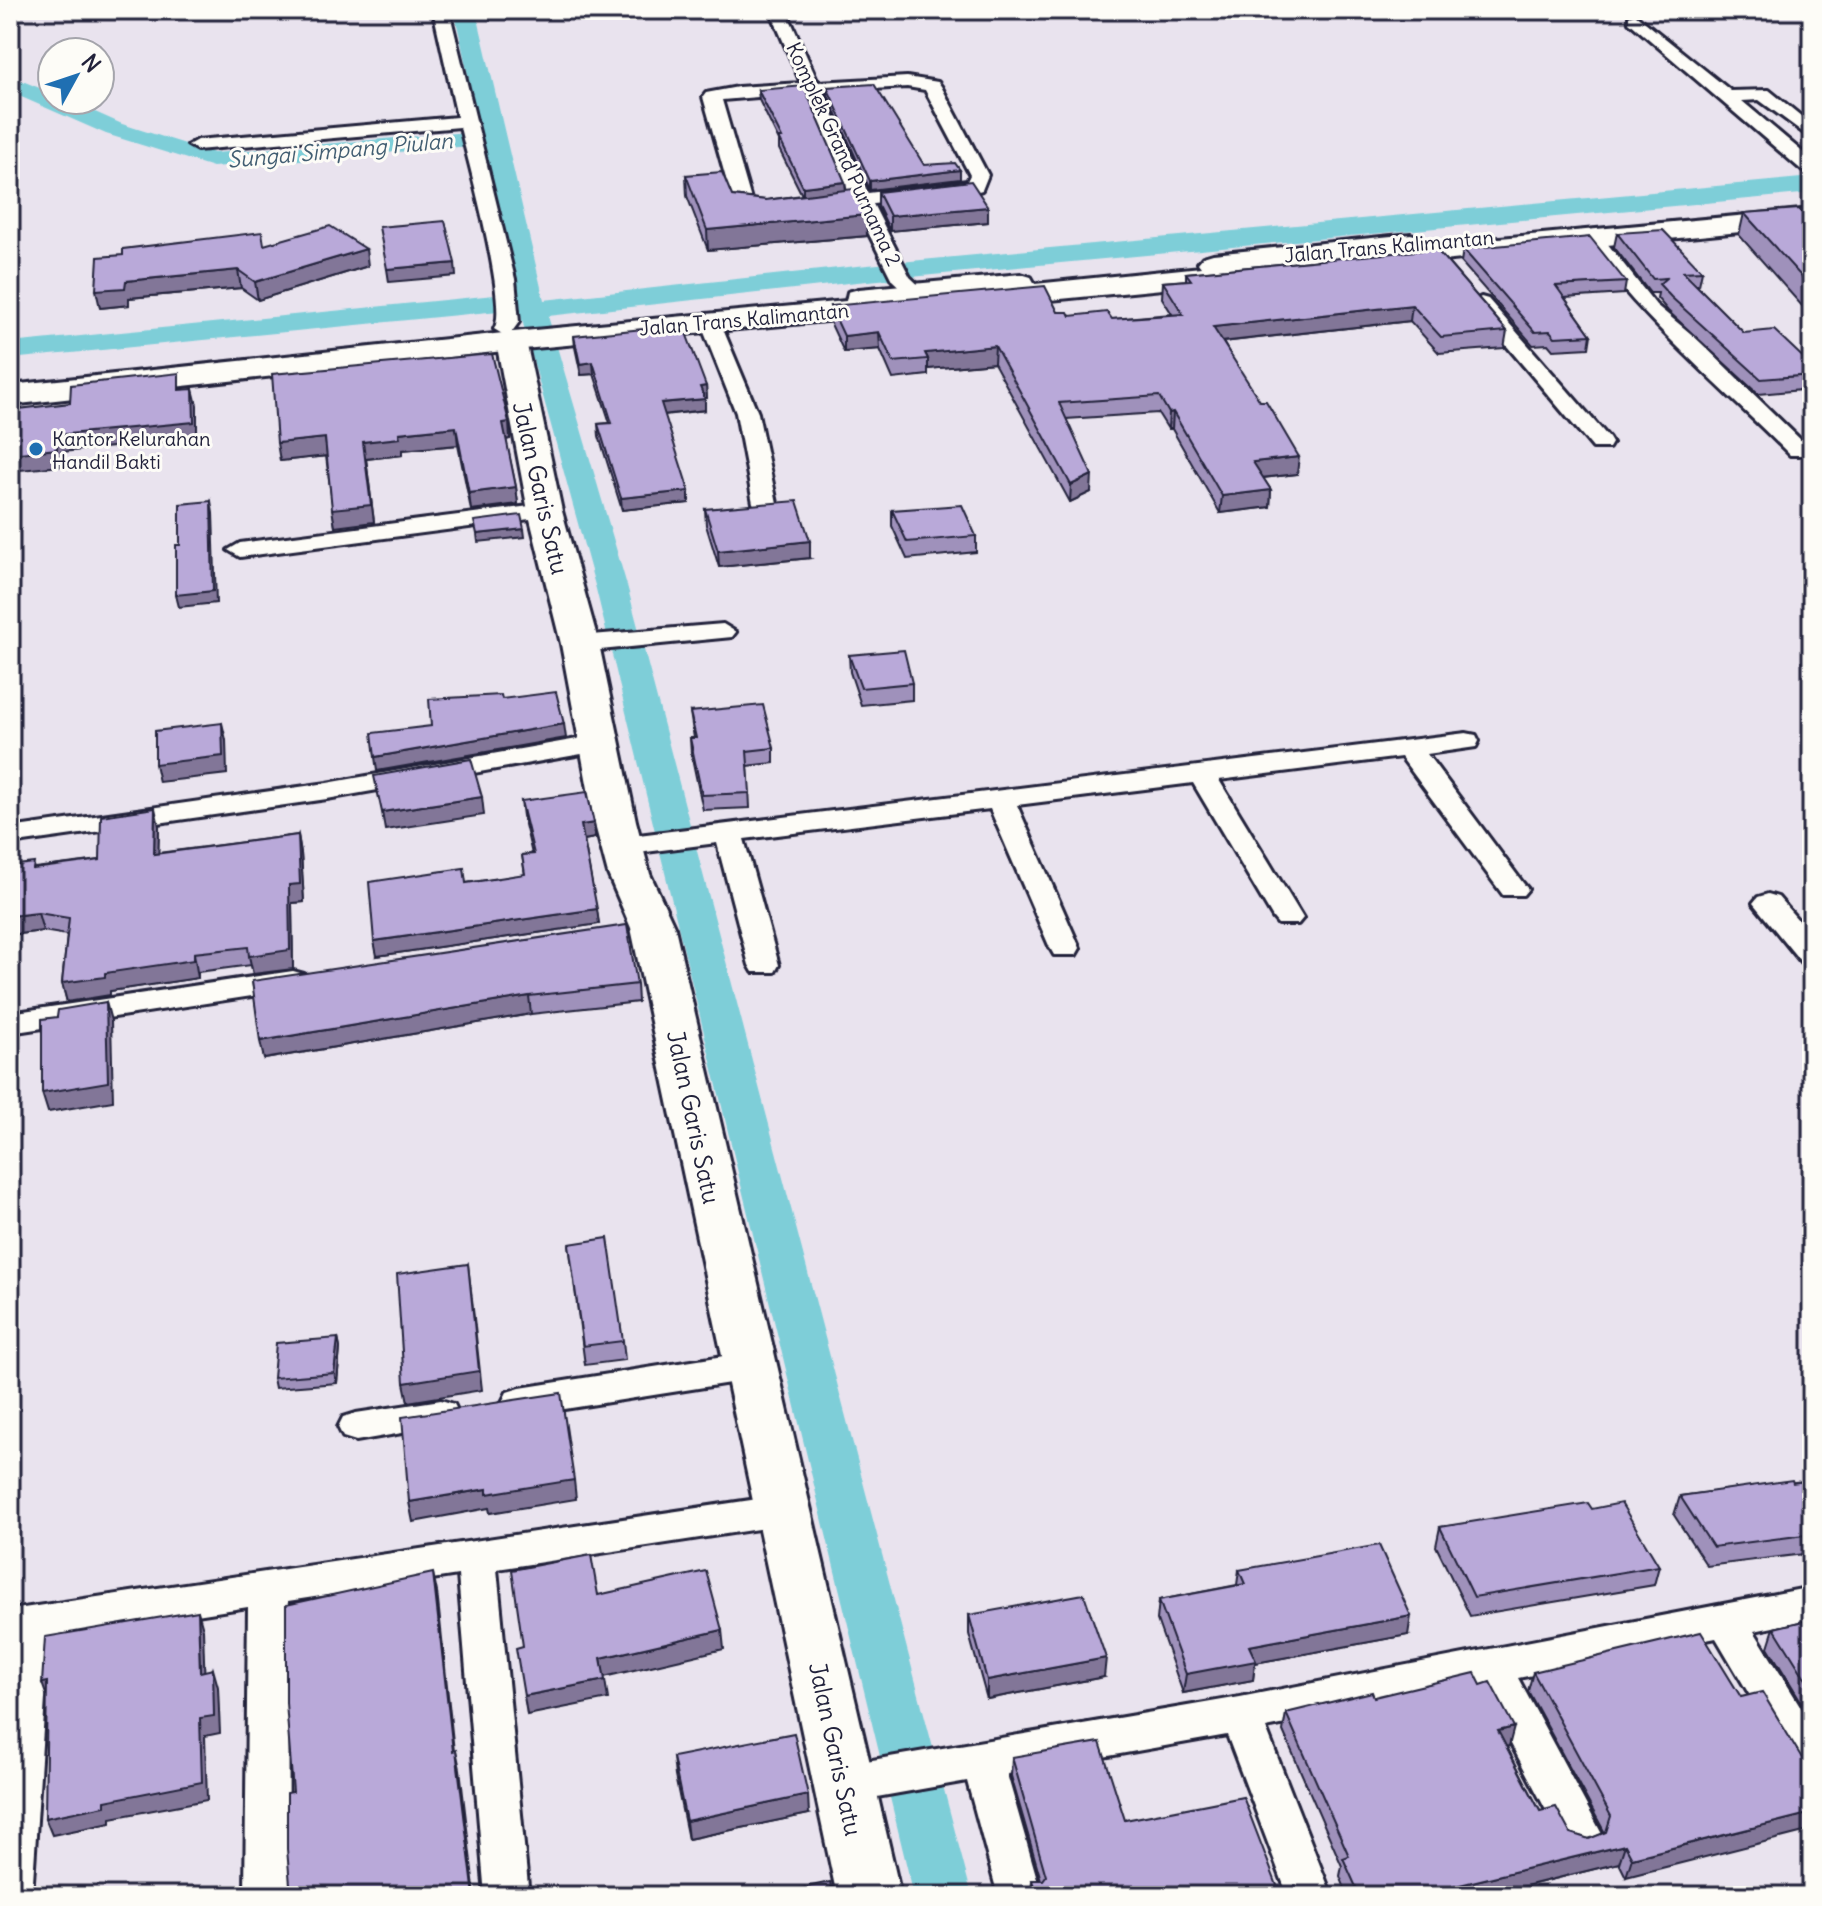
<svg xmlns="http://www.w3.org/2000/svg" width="1822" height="1906" viewBox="0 0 1822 1906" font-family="Delius,sans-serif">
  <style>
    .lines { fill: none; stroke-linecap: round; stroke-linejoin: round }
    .canal { fill: #7eced8; fill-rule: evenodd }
    .street-casing { stroke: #22223b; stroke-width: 6 }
    .secondary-casing { stroke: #22223b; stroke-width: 6 }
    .highway-casing { stroke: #22223b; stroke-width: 6 }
    .street { fill: #fdfcf7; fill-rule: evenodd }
    .secondary { fill: #fdfcf7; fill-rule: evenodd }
    .highway { fill: #fdfcf7; fill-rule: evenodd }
    .wall { fill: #9f91bb; stroke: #22223b; stroke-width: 2 }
    .shaded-wall { fill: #827698; stroke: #22223b; stroke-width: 2 }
    .building { fill: #b9a9d9; stroke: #22223b; stroke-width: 2 }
    .poi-dot { fill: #1f6fb2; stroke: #fdfcf7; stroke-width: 3 }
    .labels { text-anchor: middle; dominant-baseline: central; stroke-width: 6; stroke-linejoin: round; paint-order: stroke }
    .far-street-label { font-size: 20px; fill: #22223b; stroke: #fdfcf7 }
    .far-poi-label { font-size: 20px; fill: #22223b; stroke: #fdfcf7; text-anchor: start }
    .far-water-label { font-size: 22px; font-style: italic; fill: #425e72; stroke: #fdfcf7 }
    .street-label { font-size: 24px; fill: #22223b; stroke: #fdfcf7 }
  </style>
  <rect width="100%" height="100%" fill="#e9e3ee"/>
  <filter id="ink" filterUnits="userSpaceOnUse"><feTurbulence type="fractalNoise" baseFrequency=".0125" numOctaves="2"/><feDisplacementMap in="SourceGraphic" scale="16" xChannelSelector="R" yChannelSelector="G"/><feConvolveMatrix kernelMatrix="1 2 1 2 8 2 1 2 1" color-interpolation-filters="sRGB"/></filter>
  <g filter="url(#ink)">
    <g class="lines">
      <path class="canal" d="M454,10H476L544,300L857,266L1812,177V193L857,282L548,316L628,589L972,1896H914L596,589L519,309L10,359V343L515,293L483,145L213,167L106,134L10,92V76L52,93V100H68L122,124L214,153L480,131Z"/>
      <defs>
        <g id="street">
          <path d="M433,10H449L515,279L519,322L511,333L504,335L494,329C509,307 468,161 460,127L197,150L188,145L197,140L457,117Z"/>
          <path d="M770,10H786L818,82L907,77L938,82L941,86L988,175L982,190L975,192L873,204L910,277L927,293L924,297H910L892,280L855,206L766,217L737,211L734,207L703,97L706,93L738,87L801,83ZM907,87L925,90L970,175L967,181L868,193L823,92ZM806,93L850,195L766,205L752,203L722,100Z"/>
          <path d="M1635,14L1731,91L1769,90L1812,125V139L1759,100L1742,101L1812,160V175L1805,173L1629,22V16Z"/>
          <path d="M1592,231L1599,233L1656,305L1695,337L1806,445L1809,450L1806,455H1790C1719,384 1640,319 1582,237Z"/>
          <path d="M1481,297L1488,299L1609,438L1612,443L1609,448H1593L1474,307L1471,303Z"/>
          <path d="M710,316L720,322L758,413L777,503L773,508H757L753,503L736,413L700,322Z"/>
          <path d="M545,504L557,511L553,516L240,557L228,550L240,543Z"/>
          <path d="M723,624L736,632L732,637L580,652L567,644L580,636Z"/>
          <path d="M1466,733L1476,735L1479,741L1476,747L1427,754L1523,883L1528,889L1523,895H1503L1401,757L1219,780L1303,918L1298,924H1278L1273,918L1193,783L1017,805L1080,948L1076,955H1054L1050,948L990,809L744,839L779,965L775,972H753L749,965L717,843L622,855L612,852L608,846L612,840L622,837Z"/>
          <path d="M600,735L610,737L613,743L610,749L327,799L10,844V828L327,783Z"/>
          <path d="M1768,894L1778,897L1812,936V964L1801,962L1753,903L1758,897Z"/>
          <path d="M293,971L304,974L308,981L304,988L10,1033V1013Z"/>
          <path d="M749,1352L762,1356L767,1366L762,1376L749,1380L520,1416L507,1412L502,1402L507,1392L520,1388Z"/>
          <path d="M441,1400L454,1404L459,1414L454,1424L356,1441L343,1437L338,1427L343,1417L356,1413Z"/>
          <path d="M784,1495L797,1499L803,1510L797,1521L784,1525L497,1569L529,1896H485L458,1575L288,1601L289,1896H245L248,1607L49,1638L32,1896H10V1610Z"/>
          <path d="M1812,1587V1619L1754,1631L1812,1725V1780L1797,1775L1716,1638L1518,1678L1603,1836L1597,1850L1582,1855L1567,1850L1480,1685L1266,1728L1332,1896H1288L1227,1735L1007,1774L1042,1896H998L967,1781L843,1803L828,1797L822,1784L828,1771L843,1765L1240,1697Z"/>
        </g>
        <path id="secondary" d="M511,332L522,334L526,341L562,511L599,644L636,821L650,874L675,928L901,1896H837L631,928L608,874L594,821L561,644L528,511L496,341L500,334Z"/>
        <path id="highway" d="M1812,209V225L1380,267L1370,264L1367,256L1256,267L1259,272L1254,278L1244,281L990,306L979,303L976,296L903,303L905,306L901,312L890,315L513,350L10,405V385L513,332L846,301L848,292L859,289L1021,274L1031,277L1035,284L1201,267L1198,263L1203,257L1213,254L1411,234L1421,237L1424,245Z"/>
      </defs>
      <use href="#street" class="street-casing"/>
      <use href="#secondary" class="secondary-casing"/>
      <use href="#highway" class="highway-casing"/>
      <use href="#street" class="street"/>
      <use href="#secondary" class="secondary"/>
      <use href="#highway" class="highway"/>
    </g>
    <g class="wall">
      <path d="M827,87L924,165L960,179L870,190L828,95Z"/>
      <path d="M758,90L845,182L846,190L866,215L867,236L708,250L687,196L686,175L732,196L766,200L802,195L779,149V141L759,100Z"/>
      <path d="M878,192L988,207V222L890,231L878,206Z"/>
      <path d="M1744,213L1812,223V307H1803L1739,235Z"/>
      <path d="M1617,233L1702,271L1699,285H1696L1744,333L1812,366V389L1758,394L1668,311L1657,298L1658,293H1650L1614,247Z"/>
      <path d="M264,245L368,266L258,300L241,288L129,298V305L100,308Z"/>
      <path d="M1436,249L1507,331L1504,348L1439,353L1410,321L1223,342L1297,474L1263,478L1271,490L1270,507L1220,513L1172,429H1168L1158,413L1066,419L1091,492L1070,502L994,363L928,369V375L893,379L880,349L844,352L830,322V306L1058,312L1070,316L1112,319L1172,314L1162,298L1163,282L1186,280V273Z"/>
      <path d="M1463,249L1626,282L1624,294L1565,298L1591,335L1589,348L1553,350L1548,344L1533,345L1461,262Z"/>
      <path d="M574,336L706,386L707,398H704L705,410L664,415L689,503L622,510L599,436L598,424L610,423L594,374L581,375L575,347Z"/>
      <path d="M509,422L510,439L506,440L516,487L518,504L471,510L458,445L402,450V455L366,459L374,522L335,527L326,456L280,461Z"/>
      <path d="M705,509L810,558L719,567L706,525Z"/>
      <path d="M892,510L976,536V552L907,559L892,526Z"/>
      <path d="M849,655L912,683V700L861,705L850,672Z"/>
      <path d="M690,712L774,748V763L748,766L750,808L703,810L691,753L690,738H694Z"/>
      <path d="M521,801L594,823L595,838L584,840L599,924L377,956L466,883L525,875L522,855L532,854L523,816Z"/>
      <path d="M159,826L158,853L298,835L301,853L304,902L292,903L293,969L253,974L251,965L198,972V978L110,991V995L67,1002L62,983L67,935L43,931L10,935L35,868L100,860Z"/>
      <path d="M252,981L637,984L638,1002L531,1014L264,1059Z"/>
      <path d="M569,1244L623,1341L625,1360L585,1365Z"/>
      <path d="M338,1338L340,1348L337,1383L275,1388L273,1378Z"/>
      <path d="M1812,1480V1553L1707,1566L1674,1515L1680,1496Z"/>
      <path d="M1592,1509L1659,1566L1654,1585L1470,1616L1436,1546L1440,1527Z"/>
      <path d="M1239,1570L1408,1635L1255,1663L1253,1680L1183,1693L1157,1620L1159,1600L1237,1585Z"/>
      <path d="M969,1615L1104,1677L987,1699L969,1634Z"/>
      <path d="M1812,1619V1719L1768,1647L1774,1628Z"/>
      <path d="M1533,1672L1741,1697L1626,1877L1619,1863L1485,1896H1348L1340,1876L1342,1866L1283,1731L1286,1713L1374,1697L1509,1746L1507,1747L1540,1811L1570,1833L1589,1839L1605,1833L1528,1691Z"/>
      <path d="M673,1757L809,1814L688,1839L675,1776Z"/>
      <path d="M1012,1757L1125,1820L1281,1896H1031L1032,1880H1041L1011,1776Z"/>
    </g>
    <g class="shaded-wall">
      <path d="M960,170V179L870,190V181Z"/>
      <path d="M845,182L846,192L803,198V187Z"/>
      <path d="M988,207V222L890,231V216Z"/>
      <path d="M866,215L867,236L708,250L707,230Z"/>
      <path d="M366,249L368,266L258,300L255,282Z"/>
      <path d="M455,263L456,276L389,282L387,269Z"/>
      <path d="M238,270L241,288L129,298V305L100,308L96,290L126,281Z"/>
      <path d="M1412,305L1410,321L1212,343L1213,327Z"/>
      <path d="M879,332L880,349L844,352V336Z"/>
      <path d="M995,346L994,363L928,369V359L925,353Z"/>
      <path d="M593,362L594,374L581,375L580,364Z"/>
      <path d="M706,386L707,398H701L700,387Z"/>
      <path d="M193,389L197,405V439L61,452V466L10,471V454L58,435Z"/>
      <path d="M705,399V410L662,415L661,403Z"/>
      <path d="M1173,412L1172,429H1168L1169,413Z"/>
      <path d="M509,422L510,439L504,440L503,423Z"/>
      <path d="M456,427L458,445L402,450V455L366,459L374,522L335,527L332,509L363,442L399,433Z"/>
      <path d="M325,438L327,456L280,461L277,443Z"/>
      <path d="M1299,457L1297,474L1251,479L1253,462Z"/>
      <path d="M1092,475L1091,492L1070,502L1071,485Z"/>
      <path d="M516,487L518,504L471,510L469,493Z"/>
      <path d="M1271,490L1270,507L1220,513L1222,496Z"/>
      <path d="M689,491V503L622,510L621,498Z"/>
      <path d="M211,501L213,513L216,603L179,607L176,595Z"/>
      <path d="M524,529L525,537L478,542L477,534Z"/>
      <path d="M810,541V558L719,567L718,551Z"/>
      <path d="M222,723L226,740L227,774L159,782L155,764Z"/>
      <path d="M564,724L566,738L377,771L375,757Z"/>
      <path d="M482,797L484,815L385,830L382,812Z"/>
      <path d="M155,808L159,826L158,872L154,854Z"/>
      <path d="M594,823L595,838L583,840L581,825Z"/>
      <path d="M298,835L301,853L304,902L292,903L293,969L253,974L249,956Z"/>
      <path d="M597,909L599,924L377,956L374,941Z"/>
      <path d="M38,913L43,931L10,935V916Z"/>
      <path d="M194,953L198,978L110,991V995L67,1002L62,983Z"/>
      <path d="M529,996L531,1014L264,1059L260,1041Z"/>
      <path d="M106,1002L111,1021L113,1101L48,1112L42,1093Z"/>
      <path d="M468,1264L482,1390L408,1402L404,1383Z"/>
      <path d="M338,1338L340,1348L337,1383L334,1373Z"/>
      <path d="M574,1480L576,1499L490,1513L489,1508L413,1522L409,1502L487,1489Z"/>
      <path d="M433,1573L437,1592L456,1770L453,1751Z"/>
      <path d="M198,1611L203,1629L205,1689L200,1672Z"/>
      <path d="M1411,1616L1408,1635L1255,1663L1253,1680L1183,1693L1186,1674L1249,1646Z"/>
      <path d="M722,1630L724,1649L604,1677L601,1658Z"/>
      <path d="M1106,1658L1104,1677L987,1699V1680Z"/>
      <path d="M213,1669L218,1687L220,1733L205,1736L207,1800L111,1818V1823L52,1835L45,1818L105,1801L200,1718Z"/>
      <path d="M605,1680L608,1699L527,1715L524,1696Z"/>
      <path d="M47,1682L48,1700L42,1683Z"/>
      <path d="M1514,1727L1509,1746L1494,1750L1498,1731Z"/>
      <path d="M456,1750L460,1769L475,1896H474Z"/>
      <path d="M808,1795L809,1814L688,1839L686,1821Z"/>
      <path d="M1812,1813V1830L1626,1877L1632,1858Z"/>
      <path d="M1625,1845L1619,1863L1485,1896H1414Z"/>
      <path d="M1046,1888L1045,1896H1035V1890Z"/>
    </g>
    <g class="building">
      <path d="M874,84L924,165L955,163L960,170L870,181L827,87Z"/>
      <path d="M804,86L845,182L803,187L779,138H782L758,90Z"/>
      <path d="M722,172L732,196L766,200L853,189L866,215L707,230L686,175Z"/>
      <path d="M971,181L988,207L890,216L878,192Z"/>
      <path d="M1799,209L1812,223V285H1809L1744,213Z"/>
      <path d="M445,221L455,263L387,269L379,227Z"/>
      <path d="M330,226L366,249L255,282L238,270L126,281L125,288L96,290L98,257L123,255V249L262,232L264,245Z"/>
      <path d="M1663,230L1702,271L1683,272L1744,333L1774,330L1812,366V375L1761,379L1671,297L1659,284L1666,278L1653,279L1617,233Z"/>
      <path d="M1590,237L1626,282L1556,286L1591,335L1555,337L1550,331L1535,332L1463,249Z"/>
      <path d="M1436,249L1507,331L1441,337L1412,305L1213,327L1260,401H1266L1299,457L1253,462L1271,490L1222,496L1173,412L1169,413L1159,396L1059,403L1092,475L1071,485L995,346L925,353L928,359L893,362L879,332L844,336L830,306L1045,286L1058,312H1068L1070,316L1107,312L1112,319L1183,314L1163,282L1191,280L1186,273Z"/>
      <path d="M683,325L706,386L700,387L705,399L661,403L689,491L621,498L598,424L612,423L593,362L580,364L574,336Z"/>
      <path d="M492,354L509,422L503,423L516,487L469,493L456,427L399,433L400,438L363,442L371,505L332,509L325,438L277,443L272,374Z"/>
      <path d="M179,373V390L193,389L194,422L58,435L57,449L10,454V410L70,403L71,385Z"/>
      <path d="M211,501L213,591L176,595V545H180V504Z"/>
      <path d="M797,501L810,541L718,551L705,509Z"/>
      <path d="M962,505L976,536L907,542L892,510Z"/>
      <path d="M521,515L524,529L477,534L474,521Z"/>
      <path d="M904,650L912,683L861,688L849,655Z"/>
      <path d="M556,692L564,724L375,757L372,733L431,726L429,699L501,695L502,699Z"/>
      <path d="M763,705L774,748L747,751L750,793L702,795L690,738H696L690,712Z"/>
      <path d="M222,723L223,756L155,764V731Z"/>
      <path d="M471,759L482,797L382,812L374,776Z"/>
      <path d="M587,792L594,823L581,825L597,909L374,941L369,882L464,868L466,883L525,874L522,855L534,854L521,801Z"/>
      <path d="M155,808L154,854L298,835L300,884L289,885L290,950L249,956L248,947L194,953V960L105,973V977L62,983L69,918L38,913L10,916V866L34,863L33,869L100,860L101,816Z"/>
      <path d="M627,925L637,984L529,996L260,1041L252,981Z"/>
      <path d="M106,1002L108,1082L42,1093V1019L57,1017L58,1010Z"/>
      <path d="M608,1238L623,1341L583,1346L569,1244Z"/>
      <path d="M468,1264L479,1371L404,1383L397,1274Z"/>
      <path d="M338,1338L334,1373L273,1378L276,1343Z"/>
      <path d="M561,1393L574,1480L487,1494V1489L409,1502L402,1417Z"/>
      <path d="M1792,1480L1793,1483L1812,1480V1534L1713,1547L1680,1496Z"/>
      <path d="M1588,1503L1592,1509L1621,1503L1659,1566L1474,1597L1440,1527Z"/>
      <path d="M1379,1545L1411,1616L1249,1646L1256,1661L1186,1674L1159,1600L1245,1584L1239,1570Z"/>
      <path d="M591,1555L598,1595L706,1571L722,1630L601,1658L605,1680L524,1696L516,1648L523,1646L512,1570Z"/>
      <path d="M433,1573L453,1751L456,1750L474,1896H291L287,1849V1793L293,1792L286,1703V1605Z"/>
      <path d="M1084,1594L1106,1658L987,1680L969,1615Z"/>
      <path d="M198,1611L200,1672L213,1669L214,1716L200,1718L202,1782L105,1801V1806L45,1818L47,1682L42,1683L45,1637Z"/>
      <path d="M1812,1619V1689L1774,1628Z"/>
      <path d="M1701,1632L1741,1697L1762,1692L1802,1758L1812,1762V1813L1632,1858L1625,1845L1414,1896H1360L1343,1858L1349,1856L1286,1713L1372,1692L1374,1697L1475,1673L1481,1685L1490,1682L1514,1727L1498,1731L1540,1811L1556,1807L1570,1833L1589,1839L1606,1832L1611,1816L1533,1672Z"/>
      <path d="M794,1733L808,1795L686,1821L673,1757Z"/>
      <path d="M1100,1742L1125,1820L1243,1797L1281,1896H1048L1046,1888L1035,1890L1032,1880H1043L1046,1876L1012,1757Z"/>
      <path d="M830,1882L833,1896H766Z"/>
    </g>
  </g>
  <circle class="poi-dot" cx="36" cy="449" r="8"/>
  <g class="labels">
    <g class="far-street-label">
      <text transform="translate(844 154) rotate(65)">Komplek Grand Purnama 2</text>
      <text transform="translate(1389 246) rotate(-5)">Jalan Trans Kalimantan</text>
      <text transform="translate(744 319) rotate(-5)">Jalan Trans Kalimantan</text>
    </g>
    <g class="far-poi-label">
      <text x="52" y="438">Kantor Kelurahan<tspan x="52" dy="23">Handil Bakti</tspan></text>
    </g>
    <g class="far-water-label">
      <text transform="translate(340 150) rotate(-5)">Sungai Simpang Piulan</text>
    </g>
    <g class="street-label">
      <text transform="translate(541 488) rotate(77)">Jalan Garis Satu</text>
      <text transform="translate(694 1117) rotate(78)">Jalan Garis Satu</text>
      <text transform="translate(836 1749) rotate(78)">Jalan Garis Satu</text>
    </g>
  </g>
  <rect width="1822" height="1906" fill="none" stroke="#fdfcf7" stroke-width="40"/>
  <rect x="20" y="20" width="1782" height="1866" fill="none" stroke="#22223b" stroke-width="3" filter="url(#ink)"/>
  <g transform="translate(76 76) rotate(50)"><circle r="38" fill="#fdfcf7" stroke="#a5a5ac" stroke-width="2"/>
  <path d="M0-6L14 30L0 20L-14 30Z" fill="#1f6fb2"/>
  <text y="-12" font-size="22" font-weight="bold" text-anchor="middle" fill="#22223b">N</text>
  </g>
</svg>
